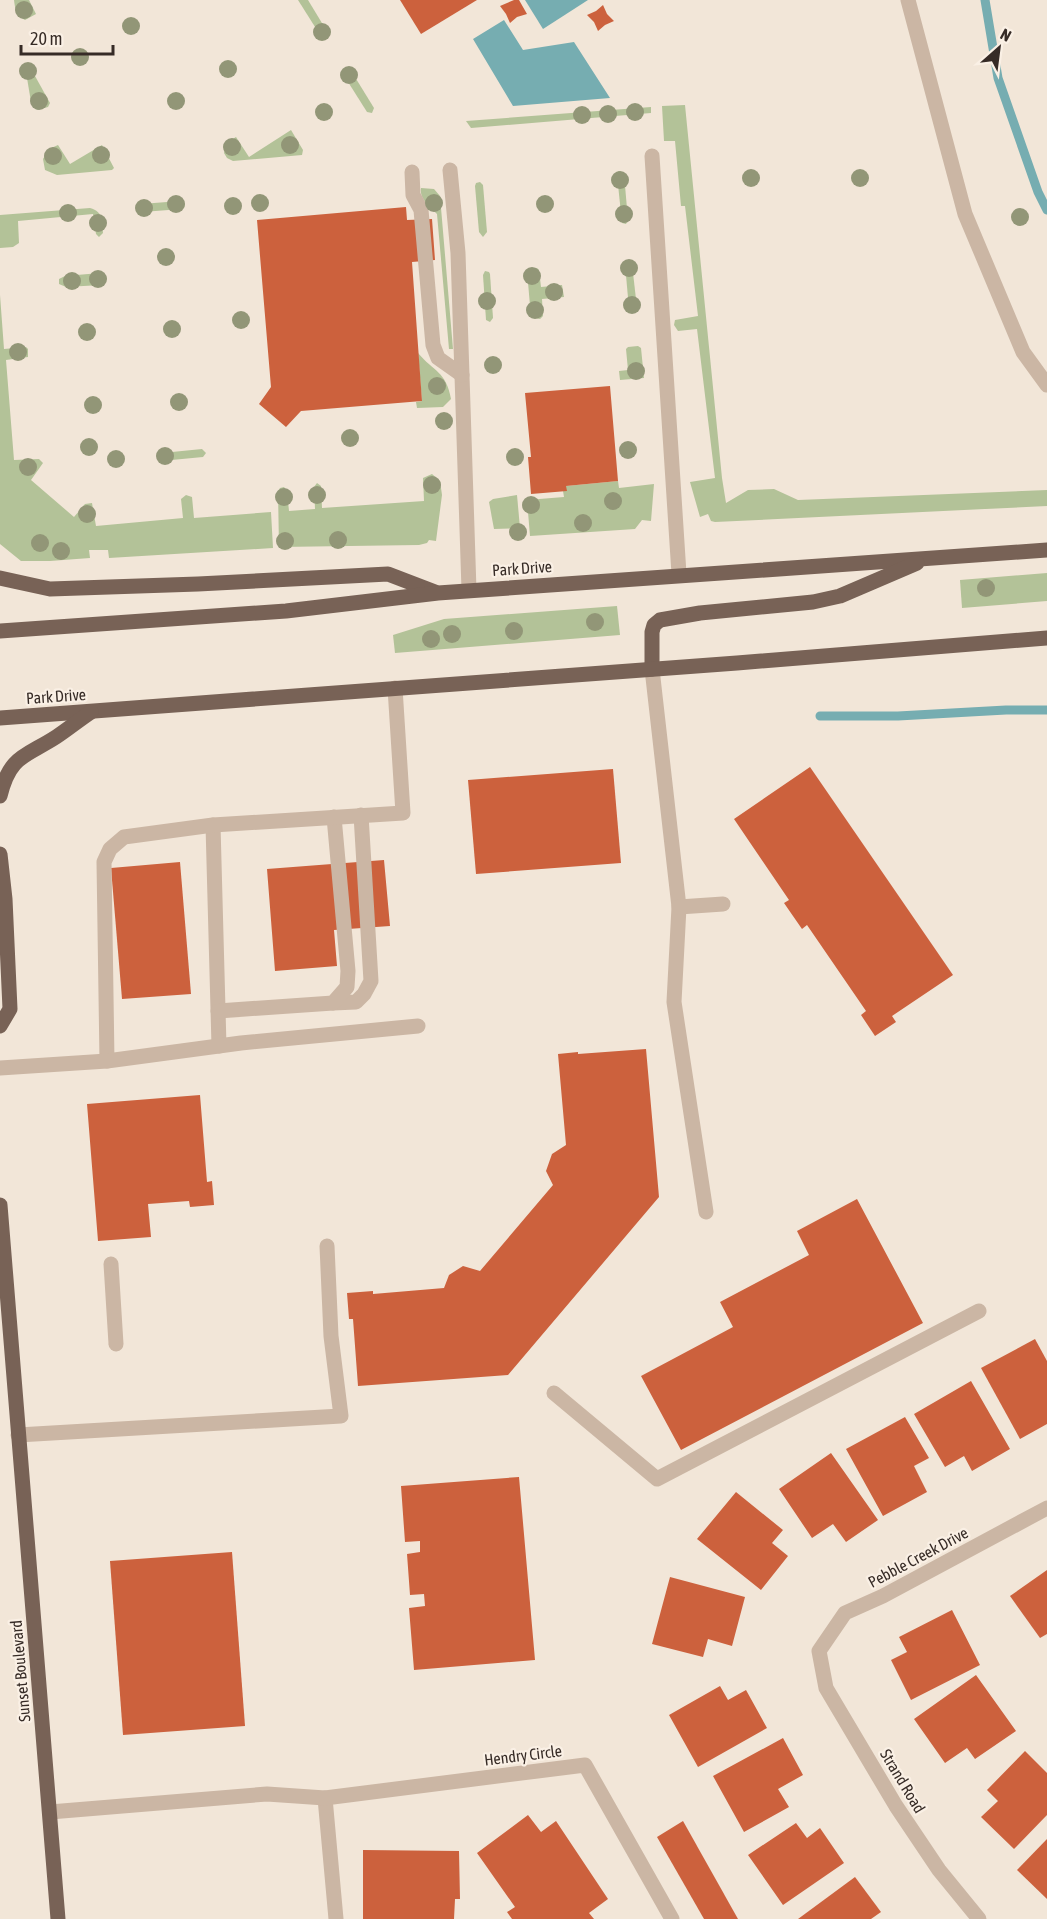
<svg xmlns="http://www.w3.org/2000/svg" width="1047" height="1919" viewBox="0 0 1047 1919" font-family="'Asap Condensed',sans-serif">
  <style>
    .green { fill: #b3c298 }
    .water { fill: #76adb1 }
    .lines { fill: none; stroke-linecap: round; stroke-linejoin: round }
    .stream { stroke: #76adb1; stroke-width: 9 }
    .building { fill: #cc613d }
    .minor { stroke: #cbb6a4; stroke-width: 15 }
    .major { stroke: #786256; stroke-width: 15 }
    .tree { fill: #929677 }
    .labels { text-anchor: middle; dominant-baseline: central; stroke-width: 4.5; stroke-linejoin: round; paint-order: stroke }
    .street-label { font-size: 16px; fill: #362b26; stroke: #faf0e5 }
  </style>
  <rect width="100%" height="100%" fill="#f2e6d8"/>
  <g class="green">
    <path d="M14,0H29L36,14L25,20C16,16 15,8 14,0Z"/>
    <path d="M298,0H308L328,33L327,39L322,38Z"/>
    <path d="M25,66L30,67L50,103L48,107L37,110L31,102Z"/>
    <path d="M346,68L350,69L374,108L372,113L367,112L343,74Z"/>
    <path d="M685,105L722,478L726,503L748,490L774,489L798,500L1047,490V506L715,522L711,521L708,514L700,517L690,482L715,478L697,329L678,331L674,325L675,320L698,316L685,206H681L675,141H664L662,106Z"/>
    <path d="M651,107V113L471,128L466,121Z"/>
    <path d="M291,130L303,150L302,155L233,161L227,158L224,153L226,143L236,137L249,157Z"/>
    <path d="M58,145L70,164L102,145L114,168L112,170L57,175L45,170L43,159L49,149Z"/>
    <path d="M618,171L622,172L624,174L628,220L626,224L622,223L617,175Z"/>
    <path d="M480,182L483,185L487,232L483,237L479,232L475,186L476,183Z"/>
    <path d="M421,188L434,189L440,196L453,349H449L437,214C430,207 419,199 421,188Z"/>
    <path d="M180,201L185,204L184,208L182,209L142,212L138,210L141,204Z"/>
    <path d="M90,208C104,212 102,221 103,233L99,237L96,234L93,214L18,221L19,243L13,247L0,248V215Z"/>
    <path d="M628,260L632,264L637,308L633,313L629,309L625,264Z"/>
    <path d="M530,268H537L539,270L541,287L562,285L564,297L542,299L543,316L540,319L531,317L527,271Z"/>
    <path d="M485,271L489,272L490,274L493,318L490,322L486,320L483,275Z"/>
    <path d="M100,273L107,278L105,282L101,285L66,287L59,284V279L65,276Z"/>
    <path d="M0,295L4,349L26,347L28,349V357L6,360L14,460L39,459L43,463L31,480L74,517L85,504L92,503L96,526L183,518L181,499L186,495L192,497L194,518L271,512L273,548L109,558L108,550H89L90,558L50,561H21L0,544Z"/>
    <path d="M638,346L641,348L644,378L620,380L619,371L628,370L626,349L628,347Z"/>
    <path d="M418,353C434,372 446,371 451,399L443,407L417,408L416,402L422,401Z"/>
    <path d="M202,449L206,453L203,457L161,461L159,458L162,453Z"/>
    <path d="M432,474L440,481L442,495L436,541L429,540L427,543L419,545L279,547L278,491L280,488L284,487L287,491L289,511L315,509L314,487L317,483L321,486L322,508L424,501L423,478Z"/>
    <path d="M618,481L619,488L654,484L651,521L642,520L635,529L530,536L527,500L564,497L563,491H566V486Z"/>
    <path d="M517,495L520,528L494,529L489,502L493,499Z"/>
    <path d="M1047,573V601L962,608L960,580Z"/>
    <path d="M617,606L620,635L395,653L393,635L444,619Z"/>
  </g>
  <g class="water">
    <path d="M525,0H588L543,29Z"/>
    <path d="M504,20L523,50L574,42L610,98L513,106L473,39Z"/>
  </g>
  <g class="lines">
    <g class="stream">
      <path d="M985,0L998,78L1038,192L1047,210"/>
      <path d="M820,716H898L1006,710H1047"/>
    </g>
  </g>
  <g class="building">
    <path d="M400,0H477L421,34Z"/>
    <path d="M514,0H519L527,14L517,17L510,23L506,14L500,6Z"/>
    <path d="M603,5L607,14L614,21L605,25L598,31L594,22L587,15L596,11Z"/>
    <path d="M406,207L407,220L432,219L435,260L412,262L422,401L301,411L286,427L259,404L271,387L257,220Z"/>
    <path d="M610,386L618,481L566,486L567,491L531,494L528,457H531L525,393Z"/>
    <path d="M810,767L953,975L892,1016L896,1022L875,1036L861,1015L866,1011L807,925L802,929L784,903L789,900L734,819Z"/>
    <path d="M613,769L621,863L476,874L468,780Z"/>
    <path d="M384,860L390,926L334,930L337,966L275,971L267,869Z"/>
    <path d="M180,862L191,994L122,999L111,868Z"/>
    <path d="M646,1049L659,1197L508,1375L358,1386L353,1319H349L347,1293L373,1291V1294L444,1288L449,1275L463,1266L480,1271L553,1185L546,1171L552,1154L566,1145L558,1054L578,1052V1054Z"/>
    <path d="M200,1095L207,1182L212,1181L214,1205L190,1207L189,1201L148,1204L151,1237L98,1241L87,1104Z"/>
    <path d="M857,1199L923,1323L681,1450L641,1376L733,1327L720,1302L809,1255L797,1231Z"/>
    <path d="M1035,1339L1047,1361V1424L1020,1439L981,1368Z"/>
    <path d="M971,1381L1010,1449L972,1471L964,1456L945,1467L914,1414Z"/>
    <path d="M905,1417L929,1458L914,1466L927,1492L883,1516L846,1449Z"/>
    <path d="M831,1453L878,1520L846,1542L833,1524L812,1538L779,1489Z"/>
    <path d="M519,1477L535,1660L414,1670L409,1608L425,1606L424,1594L410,1595L407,1554L420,1552V1541L405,1542L401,1486Z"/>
    <path d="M736,1492L783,1530L772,1543L788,1556L761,1590L697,1539Z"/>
    <path d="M232,1552L245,1726L123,1735L110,1561Z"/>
    <path d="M1047,1570V1634L1040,1638L1010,1596Z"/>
    <path d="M670,1577L745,1597L732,1646L708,1639L703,1657L652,1644Z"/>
    <path d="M952,1610L980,1665L911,1700L891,1660L907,1652L899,1637Z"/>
    <path d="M976,1675L1016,1731L975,1759L967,1748L945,1763L914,1719Z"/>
    <path d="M720,1686L728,1700L746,1690L767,1728L698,1767L669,1715Z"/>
    <path d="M783,1738L803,1775L778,1789L789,1807L744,1832L713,1776Z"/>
    <path d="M1025,1751L1047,1773V1815L1014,1849L981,1817L998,1801L987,1790Z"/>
    <path d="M528,1815L541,1832L556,1821L608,1899L589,1913L594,1919H512L507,1912L515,1907L477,1853Z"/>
    <path d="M683,1821L738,1919H704L657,1837Z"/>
    <path d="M796,1823L807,1838L820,1828L844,1863L783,1905L748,1855Z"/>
    <path d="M1047,1839V1899L1017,1870Z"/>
    <path d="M363,1850L459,1851L460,1899H455L454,1919H363Z"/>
    <path d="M855,1877L881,1912L871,1919H798Z"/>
  </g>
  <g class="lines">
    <g class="minor">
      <path d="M908,0L965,214L1023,352L1047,385"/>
      <path d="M652,156L679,574"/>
      <path d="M450,170L458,253L469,590"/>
      <path d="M412,172L413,195L421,210L433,345L438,358L462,375"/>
      <path d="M652,669L679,907L674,1002L706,1212"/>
      <path d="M213,825L219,1046"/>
      <path d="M679,907L723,904"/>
      <path d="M333,1003L356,1002L364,994L371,981L361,815"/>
      <path d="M218,1011L333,1003L347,987L348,971L334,817"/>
      <path d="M107,1061L104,862L110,849L124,837L213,825L403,813L395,688"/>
      <path d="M0,1068L107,1061L241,1043L418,1026"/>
      <path d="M111,1264L116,1344"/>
      <path d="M554,1393L657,1479L979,1311"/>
      <path d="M18,1435L341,1416L331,1336L327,1246"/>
      <path d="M325,1798L336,1919"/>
      <path d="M50,1812L267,1794L325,1798L585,1765L672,1919"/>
      <path d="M979,1919L939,1870L896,1806L826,1688L819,1651L845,1613L883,1596L1047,1508"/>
    </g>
    <g class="major">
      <path d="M0,578L50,589L198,584L388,574L435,592"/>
      <path d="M0,631L286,611L438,593L1047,550"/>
      <path d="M652,669V632L654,625L660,620L700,613L813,602L840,596L917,563"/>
      <path d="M0,718L737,663L1047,638"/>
      <path d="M0,796C10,755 25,757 56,737C68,729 79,720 91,712"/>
      <path d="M0,854L5,899L10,1009L0,1026"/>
      <path d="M0,1205L58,1919"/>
    </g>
  </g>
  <g class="tree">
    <circle cx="24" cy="10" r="9"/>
    <circle cx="131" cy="26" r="9"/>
    <circle cx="322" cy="32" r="9"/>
    <circle cx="80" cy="57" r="9"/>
    <circle cx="228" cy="69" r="9"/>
    <circle cx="28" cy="71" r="9"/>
    <circle cx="349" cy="75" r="9"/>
    <circle cx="39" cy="101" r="9"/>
    <circle cx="176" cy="101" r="9"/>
    <circle cx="324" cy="112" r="9"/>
    <circle cx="635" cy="112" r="9"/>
    <circle cx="608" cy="114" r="9"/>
    <circle cx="582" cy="115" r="9"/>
    <circle cx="290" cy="145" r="9"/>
    <circle cx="232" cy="147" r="9"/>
    <circle cx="101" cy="155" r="9"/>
    <circle cx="53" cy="156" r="9"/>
    <circle cx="751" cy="178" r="9"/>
    <circle cx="860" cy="178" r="9"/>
    <circle cx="620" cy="180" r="9"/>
    <circle cx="260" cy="203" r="9"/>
    <circle cx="434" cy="203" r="9"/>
    <circle cx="176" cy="204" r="9"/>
    <circle cx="545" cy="204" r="9"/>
    <circle cx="233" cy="206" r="9"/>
    <circle cx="144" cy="208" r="9"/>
    <circle cx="68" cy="213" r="9"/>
    <circle cx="624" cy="214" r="9"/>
    <circle cx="1020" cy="217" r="9"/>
    <circle cx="98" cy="223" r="9"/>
    <circle cx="166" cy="257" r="9"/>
    <circle cx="629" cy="268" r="9"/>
    <circle cx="532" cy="276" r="9"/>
    <circle cx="98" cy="279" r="9"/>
    <circle cx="72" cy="281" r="9"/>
    <circle cx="554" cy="292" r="9"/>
    <circle cx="487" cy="301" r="9"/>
    <circle cx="632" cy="305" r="9"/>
    <circle cx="535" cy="310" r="9"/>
    <circle cx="241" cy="320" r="9"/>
    <circle cx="172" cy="329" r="9"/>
    <circle cx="87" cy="332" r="9"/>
    <circle cx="18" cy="352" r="9"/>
    <circle cx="493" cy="365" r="9"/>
    <circle cx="636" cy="371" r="9"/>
    <circle cx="437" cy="386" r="9"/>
    <circle cx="179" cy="402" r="9"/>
    <circle cx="93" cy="405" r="9"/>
    <circle cx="444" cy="421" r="9"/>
    <circle cx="350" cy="438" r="9"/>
    <circle cx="89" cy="447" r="9"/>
    <circle cx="628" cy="450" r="9"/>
    <circle cx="165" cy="456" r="9"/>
    <circle cx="515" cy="457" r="9"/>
    <circle cx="116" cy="459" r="9"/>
    <circle cx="28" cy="467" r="9"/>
    <circle cx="432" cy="485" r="9"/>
    <circle cx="317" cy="495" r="9"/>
    <circle cx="284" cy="497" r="9"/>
    <circle cx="613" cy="501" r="9"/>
    <circle cx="531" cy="505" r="9"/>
    <circle cx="87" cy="514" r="9"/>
    <circle cx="583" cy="523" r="9"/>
    <circle cx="518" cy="532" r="9"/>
    <circle cx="338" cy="540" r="9"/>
    <circle cx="285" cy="541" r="9"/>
    <circle cx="40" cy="543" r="9"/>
    <circle cx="61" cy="551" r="9"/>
    <circle cx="986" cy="588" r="9"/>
    <circle cx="595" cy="622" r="9"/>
    <circle cx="514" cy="631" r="9"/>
    <circle cx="452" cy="634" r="9"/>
    <circle cx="431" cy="639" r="9"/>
  </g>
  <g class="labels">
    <g class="street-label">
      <text transform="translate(522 568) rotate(-4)">Park Drive</text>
      <text transform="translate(56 696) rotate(-4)">Park Drive</text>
      <text transform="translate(918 1557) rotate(-28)">Pebble Creek Drive</text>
      <text transform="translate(20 1671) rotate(-95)">Sunset Boulevard</text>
      <text transform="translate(523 1755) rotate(-7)">Hendry Circle</text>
      <text transform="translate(903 1781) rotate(59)">Strand Road</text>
    </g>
  </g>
  <g transform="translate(999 48) rotate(28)" stroke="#faf0e5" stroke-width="4.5" paint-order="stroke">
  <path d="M0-4.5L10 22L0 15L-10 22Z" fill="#362b26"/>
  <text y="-9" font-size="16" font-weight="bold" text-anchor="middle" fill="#362b26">N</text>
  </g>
  <path d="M21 45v9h92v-9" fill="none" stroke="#362b26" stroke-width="3"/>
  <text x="30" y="45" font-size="18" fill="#362b26" stroke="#faf0e5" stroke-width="4.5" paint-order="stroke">20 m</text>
</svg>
